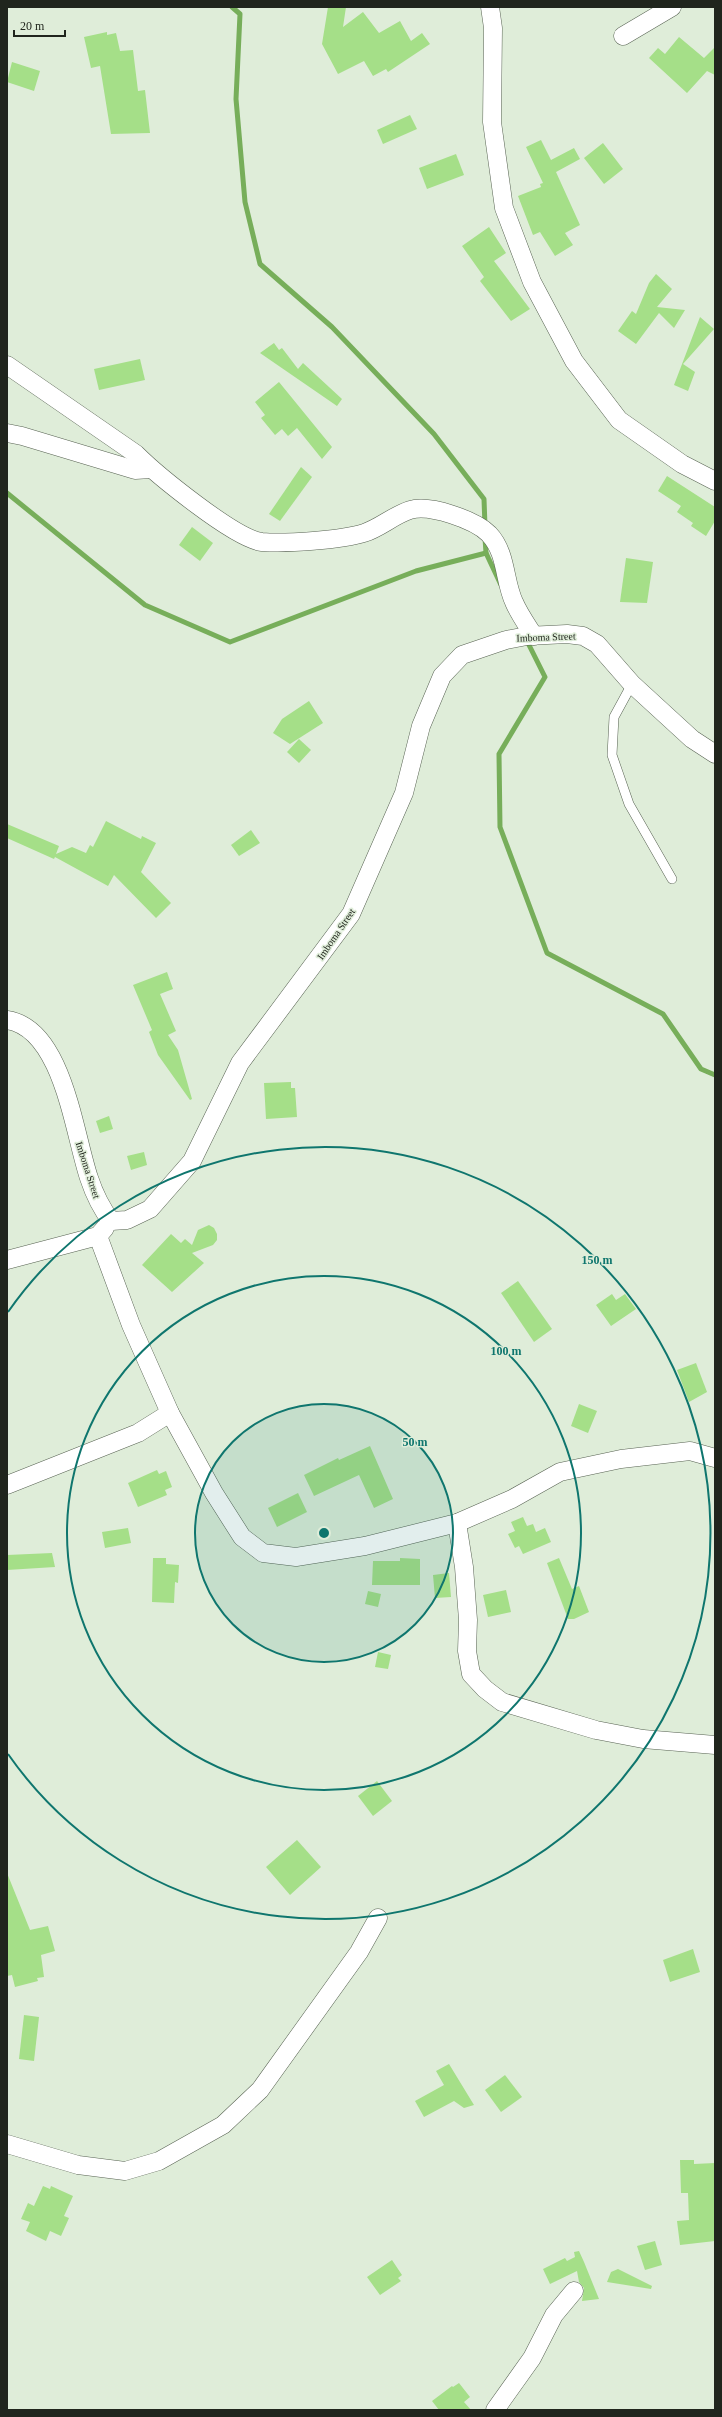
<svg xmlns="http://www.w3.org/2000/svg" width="722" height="2417" viewBox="0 0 722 2417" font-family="Georgia,serif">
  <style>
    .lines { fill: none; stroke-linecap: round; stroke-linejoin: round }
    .stream { stroke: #77ae5a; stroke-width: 5 }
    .building { fill: #a5df88 }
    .lane-casing { stroke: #586353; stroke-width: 10 }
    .street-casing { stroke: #586353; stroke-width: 19 }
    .lane { stroke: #fff; stroke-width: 9 }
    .street { stroke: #fff; stroke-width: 18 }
    .ring { fill: none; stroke: #0f766e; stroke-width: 2 }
    .labels { text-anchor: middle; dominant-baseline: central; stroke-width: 3; stroke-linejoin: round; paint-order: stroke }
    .street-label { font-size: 10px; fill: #20251d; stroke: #dfedd9 }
    .centre { fill: #0f766e; stroke: #dfedd9; stroke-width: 2 }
    .ring-label { font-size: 12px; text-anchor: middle; font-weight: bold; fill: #0f766e; stroke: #dfedd9; stroke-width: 3; stroke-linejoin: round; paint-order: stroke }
  </style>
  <rect width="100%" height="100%" fill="#dfedd9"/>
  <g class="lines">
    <g class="stream">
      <path d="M232,7L240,14L236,99L245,202L260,264L332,327L434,434L484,499L485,526"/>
      <path d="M7,493L145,605L230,642L416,571L486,553"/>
      <path d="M485,538L486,553L501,585"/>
      <path d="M526,639L545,677L499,754L500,827L547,953L663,1014L701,1069L715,1075"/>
    </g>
  </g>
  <g class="building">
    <path d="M328,7H346L343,27L363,12L379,33L400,21L411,41L422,33L430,44L388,72L386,69L373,76L364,61L338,74L322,44Z"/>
    <path d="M107,32V35L116,33L120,51L133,50L138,91L145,90L150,133L111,134L100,66L91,68L84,37Z"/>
    <path d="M679,37L704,58L715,47V75L707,71L687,93L649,58L658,48L665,54Z"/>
    <path d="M12,62L40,71L34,91L7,82Z"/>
    <path d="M410,115L417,129L383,144L377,130Z"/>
    <path d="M541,140L551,160L574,148L580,159L556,172L580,225L565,233L573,245L555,256L540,232L533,235L518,196L541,187L540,184L543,183L526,147Z"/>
    <path d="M603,143L623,169L604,184L584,158Z"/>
    <path d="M456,154L464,175L427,189L419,168Z"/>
    <path d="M489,227L506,253L494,261L530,309L511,321L480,281L484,277L462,246Z"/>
    <path d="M656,274L672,289L657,307L685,310L674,328L659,313L636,344L618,331L632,311L636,314L649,283Z"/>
    <path d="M700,317L714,329L683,364L695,372L688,391L674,385Z"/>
    <path d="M274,343L279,350L282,348L298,369L303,363L342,399L337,406L260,353Z"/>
    <path d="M140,359L145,380L99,390L94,369Z"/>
    <path d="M279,382L332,447L322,459L297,428L288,436L282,429L275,435L261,418L265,415L255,402Z"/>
    <path d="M301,467L312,477L280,521L269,514Z"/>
    <path d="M667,476L715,507V521L706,536L691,526L693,523L677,512L681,506L658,491Z"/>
    <path d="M192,527L213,543L200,561L179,545Z"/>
    <path d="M626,558L653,562L647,603L620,602Z"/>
    <path d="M309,701L323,723L290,744L273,733L282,719Z"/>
    <path d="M299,739L311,750L299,763L287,752Z"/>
    <path d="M106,821L141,839L142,836L156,843L141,872L171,903L156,918L114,875L108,886L55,857L54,859L7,838V824L59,846L56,854L72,847L86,853L90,845L93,847Z"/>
    <path d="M251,830L260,843L239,856L231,845Z"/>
    <path d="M167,972L173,989L160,994L176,1031L168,1035L178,1050L192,1099L190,1100L158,1055L149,1032L152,1030L133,985Z"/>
    <path d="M291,1082V1088H295L297,1117L266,1119L264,1083Z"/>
    <path d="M109,1116L113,1129L100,1133L96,1121Z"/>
    <path d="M144,1152L147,1165L131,1170L127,1156Z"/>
    <path d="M209,1225L214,1228L217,1234V1240L213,1245L192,1253L204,1263L172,1292L142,1265L171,1234L181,1243L185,1239L192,1245L198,1230Z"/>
    <path d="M518,1281L552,1329L534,1342L501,1293Z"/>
    <path d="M612,1294L616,1300L625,1294L636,1309L611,1326L596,1305Z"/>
    <path d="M696,1363L707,1392L689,1402L677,1370Z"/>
    <path d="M579,1404L597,1411L588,1433L571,1426Z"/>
    <path d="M370,1446L393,1499L374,1508L359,1475L314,1496L304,1475L338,1458L339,1460Z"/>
    <path d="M157,1470L159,1474L166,1471L172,1487L165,1490L167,1495L138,1507L128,1483Z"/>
    <path d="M298,1493L307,1512L277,1527L268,1508Z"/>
    <path d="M523,1517L527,1526L533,1524L536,1532L545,1528L551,1542L523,1554L519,1546L515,1548L508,1534L515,1531L511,1522Z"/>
    <path d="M128,1528L131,1543L105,1548L102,1532Z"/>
    <path d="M52,1553L55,1567L7,1570V1555Z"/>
    <path d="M153,1558H166V1564L179,1565L178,1583L175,1582L174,1603L152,1602Z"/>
    <path d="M400,1558L420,1559V1585H372L373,1561H400Z"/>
    <path d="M559,1558L572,1589L579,1586L589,1612L574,1619H568L547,1563Z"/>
    <path d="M449,1573L451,1597L435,1598L433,1575Z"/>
    <path d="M506,1590L511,1612L488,1617L483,1595Z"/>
    <path d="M368,1591L381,1594L378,1607L365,1604Z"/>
    <path d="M378,1652L391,1655L388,1669L375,1667Z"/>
    <path d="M377,1781L392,1801L373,1816L358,1796Z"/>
    <path d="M297,1840L321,1867L290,1895L266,1867Z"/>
    <path d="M7,1873L30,1930L48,1926L55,1951L41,1955L44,1977L37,1978L38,1981L15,1987L12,1975L7,1976Z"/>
    <path d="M693,1949L700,1972L670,1982L663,1960Z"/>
    <path d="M24,2015L39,2017L34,2061L19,2059Z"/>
    <path d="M449,2064L474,2105L464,2108L454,2101L424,2117L415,2101L444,2085L436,2071Z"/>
    <path d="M505,2075L522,2097L501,2112L485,2090Z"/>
    <path d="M680,2160H694V2164L715,2163V2241L680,2245L677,2221L689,2220L688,2193H681Z"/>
    <path d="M43,2186L50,2189L51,2186L73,2196L64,2216L69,2218L61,2236L50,2231L46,2241L26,2231L30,2222L21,2219L28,2203L34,2206Z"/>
    <path d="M655,2241L662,2265L645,2270L637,2246Z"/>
    <path d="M579,2251L584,2262L599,2299L582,2301L584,2288L579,2282L577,2271L550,2284L543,2269L565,2258L567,2261L575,2257L574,2252Z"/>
    <path d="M392,2260L402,2275L398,2278L401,2281L380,2295L367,2277Z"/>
    <path d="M618,2269L652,2286L651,2289L607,2282L611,2272Z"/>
    <path d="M459,2383L470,2397L464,2402L471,2410H439L432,2401L452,2386L453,2387Z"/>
  </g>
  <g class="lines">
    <defs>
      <path id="lane" d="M632,684L614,717L612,755L629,804L672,879"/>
      <g id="street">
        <path d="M490,7L493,28L492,122L504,208L532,282L574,361L619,420L682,464L715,481"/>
        <path d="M623,36L672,7"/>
        <path d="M7,365L136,454C156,474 235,539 262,542C286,544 341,540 364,533C380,528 394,515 410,510C430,504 475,520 489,534C507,553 504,581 514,602C519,614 527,625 534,636"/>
        <path d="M7,433L22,436L135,470L151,469"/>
        <path d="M7,1020C63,1028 74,1134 89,1178C94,1193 101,1208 111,1221"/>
        <path d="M111,1221L127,1220L150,1209L192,1161L240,1063L351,914L404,793L421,726L442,676L462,655L506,640L527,636L567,634L583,636L597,644L632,684L692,739L715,754"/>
        <path d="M98,1236L131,1325L170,1413L214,1493L242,1537L263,1553L296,1557L365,1546L457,1523L512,1499L560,1472L621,1459L690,1451L715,1458"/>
        <path d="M7,1260L98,1236L105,1228"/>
        <path d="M7,1485L138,1433L170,1413"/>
        <path d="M457,1523L464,1567L468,1620L467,1651L471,1674L485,1689L502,1702L596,1730L643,1739L715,1745"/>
        <path d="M7,2144L78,2165L125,2171L159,2161L223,2125L260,2090L359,1952L378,1918"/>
        <path d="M495,2410L532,2358L554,2315L574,2291"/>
      </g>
    </defs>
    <use href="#lane" class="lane-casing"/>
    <use href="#street" class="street-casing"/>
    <use href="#lane" class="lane"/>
    <use href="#street" class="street"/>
  </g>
  <circle cx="324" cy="1533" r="129" fill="#0f766e" fill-opacity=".12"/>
  <g class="ring">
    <circle cx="324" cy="1533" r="129"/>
    <circle cx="324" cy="1533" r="257"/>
    <path d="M8 1312A386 386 0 1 1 8 1754"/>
  </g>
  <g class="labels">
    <g class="street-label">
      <text transform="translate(546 637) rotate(-2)">Imboma Street</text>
      <text transform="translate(336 934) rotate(-56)">Imboma Street</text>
      <text transform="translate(88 1170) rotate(72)">Imboma Street</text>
    </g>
  </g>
  <circle cx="324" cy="1533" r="6" class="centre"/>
  <g class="ring-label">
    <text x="597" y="1264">150 m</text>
    <text x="506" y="1355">100 m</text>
    <text x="415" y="1446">50 m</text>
  </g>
  <rect width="722" height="2417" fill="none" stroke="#20251d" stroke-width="16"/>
  <path d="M14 30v6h51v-6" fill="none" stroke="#20251d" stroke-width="2"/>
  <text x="20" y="30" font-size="12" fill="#20251d" stroke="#dfedd9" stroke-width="3" paint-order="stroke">20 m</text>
</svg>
